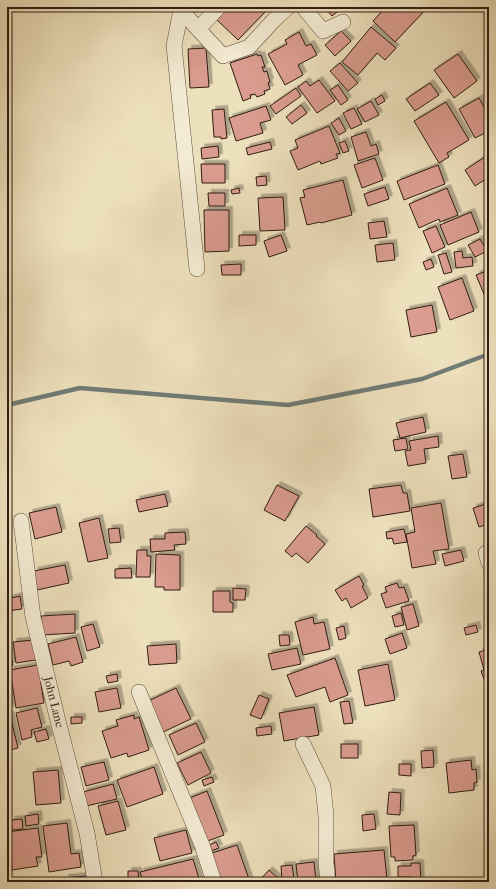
<svg xmlns="http://www.w3.org/2000/svg" width="496" height="889" viewBox="0 0 496 889" font-family="'IM FELL French Canon',serif">
  <style>
    .lines { fill: none; stroke-linecap: round; stroke-linejoin: round }
    .stream { stroke: #707c75; stroke-width: 4.5 }
    .building { fill: #d99c8e; stroke: #311c13; filter: url(#shadow) }
    .minor-casing { stroke: #604d3d; stroke-width: 16 }
    .minor { stroke: #f3ebd3; stroke-width: 15 }
    .labels { text-anchor: middle; dominant-baseline: central; stroke-width: 3.5; stroke-linejoin: round; paint-order: stroke }
    .street-label { font-size: 12px; fill: #311c13; stroke: #f3ebd3 }
  </style>
  <defs>
    <filter id="shadow"><feDropShadow dx="3.5" dy="-3.5" stdDeviation="0" flood-color="#0004"/></filter>
  </defs>
  <rect width="100%" height="100%" fill="#ede0bc"/>
  <filter id="stains"><feTurbulence type="fractalNoise" baseFrequency=".005" numOctaves="4"/><feColorMatrix values="0 0 0 0 .2 0 0 0 0 .09 0 0 0 0 .02 0 0 0 .5 -.17"/></filter>
  <radialGradient id="worn" r=".72"><stop offset=".6" stop-color="#630" stop-opacity="0"/><stop offset="1" stop-color="#630" stop-opacity=".3"/></radialGradient>
  <g class="lines">
    <path class="stream" d="M7,405L80,388L288,405L422,379L489,354"/>
  </g>
  <g class="building">
    <path d="M229,7H262L266,11L238,40L217,20Z"/>
    <path d="M324,7H343L332,16Z"/>
    <path d="M386,7H428L395,42L373,21Z"/>
    <path d="M371,27L396,48L385,60L377,53L358,75L342,62Z"/>
    <path d="M341,31L351,41L335,56L325,45Z"/>
    <path d="M299,32L306,46L311,44L317,55L298,65L303,75L285,85L268,54L287,44L285,40Z"/>
    <path d="M206,48L209,87L190,88L188,49Z"/>
    <path d="M257,54L258,56L261,55L265,67H262L264,72L267,71L270,82L268,83L270,89L264,91L265,94L257,97L255,94L250,95L251,98L243,101L230,63Z"/>
    <path d="M458,54L477,81L454,98L434,70Z"/>
    <path d="M340,63L358,83L348,91L330,71Z"/>
    <path d="M319,80L335,101L317,113L298,87L306,81L310,86Z"/>
    <path d="M430,83L439,95L415,111L406,99Z"/>
    <path d="M338,85L348,100L341,105L330,90Z"/>
    <path d="M296,88L301,96L276,114L270,106Z"/>
    <path d="M382,95L385,101L378,105L375,99Z"/>
    <path d="M479,98L489,116V122L484,125L487,132L475,138L459,109Z"/>
    <path d="M371,101L379,115L365,122L357,109Z"/>
    <path d="M446,102L469,140L447,153L449,157L439,163L414,121Z"/>
    <path d="M301,105L307,113L292,124L286,117Z"/>
    <path d="M266,106L271,120L260,123L263,133L236,141L229,118Z"/>
    <path d="M354,108L362,124L351,129L343,113Z"/>
    <path d="M224,109L227,138L221,139V137H214L212,110Z"/>
    <path d="M339,118L346,131L339,135L331,123Z"/>
    <path d="M329,126L340,153L336,154L338,158L321,164L320,161L298,170L290,151L298,148L295,140Z"/>
    <path d="M366,132L371,146L376,144L379,154L358,161L351,137Z"/>
    <path d="M345,141L349,151L343,153L339,143Z"/>
    <path d="M270,142L272,149L248,155L246,148Z"/>
    <path d="M218,146L219,157L202,159L201,148Z"/>
    <path d="M488,155L489,158V177L475,186L465,170Z"/>
    <path d="M375,158L383,180L362,188L354,165Z"/>
    <path d="M201,164H225V183H202Z"/>
    <path d="M438,165L445,184L404,200L397,181Z"/>
    <path d="M266,176L267,185L257,186L256,177Z"/>
    <path d="M343,180L352,215L321,223L320,222L307,225L300,198L305,197L303,190Z"/>
    <path d="M385,187L389,199L368,206L364,194Z"/>
    <path d="M239,188L240,193L232,194L231,190Z"/>
    <path d="M447,188L458,215L440,222L439,219L419,228L409,204Z"/>
    <path d="M208,193H225V206H209Z"/>
    <path d="M283,197L285,230L260,231L258,198Z"/>
    <path d="M204,210H229V251L205,252Z"/>
    <path d="M471,212L479,232L448,245L440,225Z"/>
    <path d="M384,221L387,237L370,239L368,223Z"/>
    <path d="M436,226L445,247L432,253L423,231Z"/>
    <path d="M239,235H256V245L239,246Z"/>
    <path d="M281,235L287,251L269,257L264,241Z"/>
    <path d="M480,239L487,251L475,257L468,245Z"/>
    <path d="M393,243L395,260L377,262L375,245Z"/>
    <path d="M462,251L463,258L472,257L473,266L456,268L454,252Z"/>
    <path d="M446,253L452,272L444,274L438,255Z"/>
    <path d="M431,259L434,267L426,270L423,262Z"/>
    <path d="M241,264V275H222L221,265Z"/>
    <path d="M489,270V306L476,275Z"/>
    <path d="M462,278L474,311L450,320L438,287Z"/>
    <path d="M432,305L437,332L411,337L406,310Z"/>
    <path d="M423,417L426,432L400,438L396,423Z"/>
    <path d="M438,436L439,447L424,449L426,463L408,466L405,451L411,450L409,441Z"/>
    <path d="M406,438L408,449L395,451L393,440Z"/>
    <path d="M463,454L467,477L452,479L448,456Z"/>
    <path d="M277,485L299,496L285,521L264,510Z"/>
    <path d="M401,485L403,493H407L410,511L373,517L369,489Z"/>
    <path d="M165,494L168,506L139,512L136,500Z"/>
    <path d="M441,503L449,549L433,551L436,564L412,568L406,534L415,532L411,508Z"/>
    <path d="M489,503V524L479,527L473,508Z"/>
    <path d="M56,507L62,532L35,539L29,513Z"/>
    <path d="M99,518L108,558L88,562L79,523Z"/>
    <path d="M306,526L317,535L316,536L325,544L308,563L296,553L292,557L285,551Z"/>
    <path d="M119,528L121,542L110,543L108,529Z"/>
    <path d="M404,529L407,542L394,544L392,538L387,539L386,532Z"/>
    <path d="M185,532L186,544L174,545L175,550L151,552L150,539H165V533Z"/>
    <path d="M137,550H147V556H151L150,577H136Z"/>
    <path d="M461,550L464,561L445,566L442,554Z"/>
    <path d="M156,554L180,555V590H164V587H155Z"/>
    <path d="M65,565L69,583L37,590L34,571Z"/>
    <path d="M131,568L132,578H115V569Z"/>
    <path d="M359,576L364,585L362,586L368,598L351,608L346,598L342,601L335,590Z"/>
    <path d="M397,583L399,588L404,587L409,601L386,608L381,594L387,592L385,587Z"/>
    <path d="M233,588L246,589L245,600H233Z"/>
    <path d="M213,591H230V602L233,603V612H213Z"/>
    <path d="M20,596L22,609L7,611V599Z"/>
    <path d="M413,604L419,626L407,630L401,607Z"/>
    <path d="M401,613L404,625L395,627L392,616Z"/>
    <path d="M75,614V633L42,635L41,616Z"/>
    <path d="M313,617L314,624L324,622L330,649L303,655L295,622Z"/>
    <path d="M93,624L100,647L87,651L81,627Z"/>
    <path d="M476,625L478,632L466,635L464,628Z"/>
    <path d="M344,626L346,638L339,640L336,628Z"/>
    <path d="M402,633L407,648L390,654L385,639Z"/>
    <path d="M279,635H289L290,645L280,646Z"/>
    <path d="M76,637L83,662L71,666L69,661L53,665L48,644Z"/>
    <path d="M33,640L36,660L16,663L13,642Z"/>
    <path d="M176,644L177,663L149,665L147,646Z"/>
    <path d="M297,648L301,664L272,670L268,654Z"/>
    <path d="M489,649V677L484,679L481,671L484,670L479,652Z"/>
    <path d="M7,651H10L13,665L7,666Z"/>
    <path d="M335,658L348,695L330,702L325,687L296,697L287,675Z"/>
    <path d="M388,664L395,700L365,706L358,670Z"/>
    <path d="M38,665L44,703L16,708L10,670Z"/>
    <path d="M117,674L118,681L108,683L106,676Z"/>
    <path d="M117,688L121,708L99,712L95,692Z"/>
    <path d="M176,688L191,719L161,733L146,702Z"/>
    <path d="M7,689H8L11,709L7,710Z"/>
    <path d="M259,695L269,699L261,719L250,715Z"/>
    <path d="M349,701L353,723L344,724L340,702Z"/>
    <path d="M314,707L319,735L284,741L279,713Z"/>
    <path d="M37,708L42,727L31,730L32,737L22,740L16,713Z"/>
    <path d="M7,715H10L18,748L7,751Z"/>
    <path d="M134,715V719L139,717L149,750L128,757L127,753L111,758L102,731L118,726L116,720Z"/>
    <path d="M71,717H82V723L71,724Z"/>
    <path d="M196,723L205,742L178,755L169,735Z"/>
    <path d="M271,726L272,734L257,736L256,728Z"/>
    <path d="M46,729L49,739L37,742L34,732Z"/>
    <rect x="341" y="744" width="17" height="14"/>
    <path d="M433,750L434,767L422,768L421,751Z"/>
    <path d="M201,752L211,773L188,785L177,763Z"/>
    <path d="M471,760L472,770L476,769L477,782L474,783V790L449,793L446,763Z"/>
    <path d="M104,762L109,780L86,786L81,767Z"/>
    <path d="M399,764H411V776L399,775Z"/>
    <path d="M154,767L163,794L127,807L117,780Z"/>
    <path d="M58,770L61,803L36,805L33,772Z"/>
    <path d="M212,777L214,782L204,786L202,780Z"/>
    <path d="M113,784L117,799L86,806L83,792Z"/>
    <path d="M207,791L224,835L205,842L187,799Z"/>
    <path d="M389,792L401,793L400,815L387,814Z"/>
    <path d="M118,801L126,830L106,835L98,806Z"/>
    <path d="M38,814L39,824L26,826L25,816Z"/>
    <path d="M374,814L376,829L363,831L362,815Z"/>
    <path d="M22,819L23,829L12,830L11,820Z"/>
    <path d="M67,823L71,854L79,853L81,867L49,872L43,826Z"/>
    <path d="M414,825L416,855L413,856V860L395,861V857H391L389,826Z"/>
    <path d="M38,828L42,857H36L38,866L12,870L7,832Z"/>
    <path d="M186,830L192,853L160,861L154,838Z"/>
    <path d="M216,842L219,848L211,851L209,845Z"/>
    <path d="M237,845L250,882H219L209,854Z"/>
    <path d="M384,850L387,879L354,882H336L334,854Z"/>
    <path d="M193,859L200,882H143L140,872Z"/>
    <path d="M314,862L316,882H298L296,864Z"/>
    <path d="M411,863H420L421,882H411V877H398V866H411Z"/>
    <path d="M292,865L294,879L282,880L281,866Z"/>
    <path d="M269,870L281,881L279,882H258Z"/>
    <path d="M128,871H138L139,882H128Z"/>
    <path d="M87,876V882H66L65,878Z"/>
  </g>
  <g class="lines">
    <defs>
      <g id="minor">
        <path d="M178,7L198,29L223,56L249,47L274,20L288,7"/>
        <path d="M303,7L323,31L343,22"/>
        <path d="M181,10L174,46L197,269"/>
        <path d="M198,29L219,7"/>
        <path d="M21,521L33,617L58,721L87,833L95,882"/>
        <path d="M489,552L486,553L489,563"/>
        <path d="M139,692L202,845L214,882"/>
        <path d="M303,744L323,786L326,816V863L328,882"/>
      </g>
    </defs>
    <use href="#minor" class="minor-casing"/>
    <use href="#minor" class="minor"/>
  </g>
  <g class="labels">
    <g class="street-label">
      <text transform="translate(54 702) rotate(76)">John Lane</text>
    </g>
  </g>
  <rect width="496" height="889" fill="none" stroke="#ede0bc" stroke-width="24"/>
  <rect x="8" y="8" width="480" height="873" fill="none" stroke="#311c13" stroke-width="2"/>
  <rect x="12" y="12" width="472" height="865" fill="none" stroke="#311c13"/>
  <rect width="100%" height="100%" filter="url(#stains)"/>
  <rect width="100%" height="100%" fill="url(#worn)"/>
</svg>
